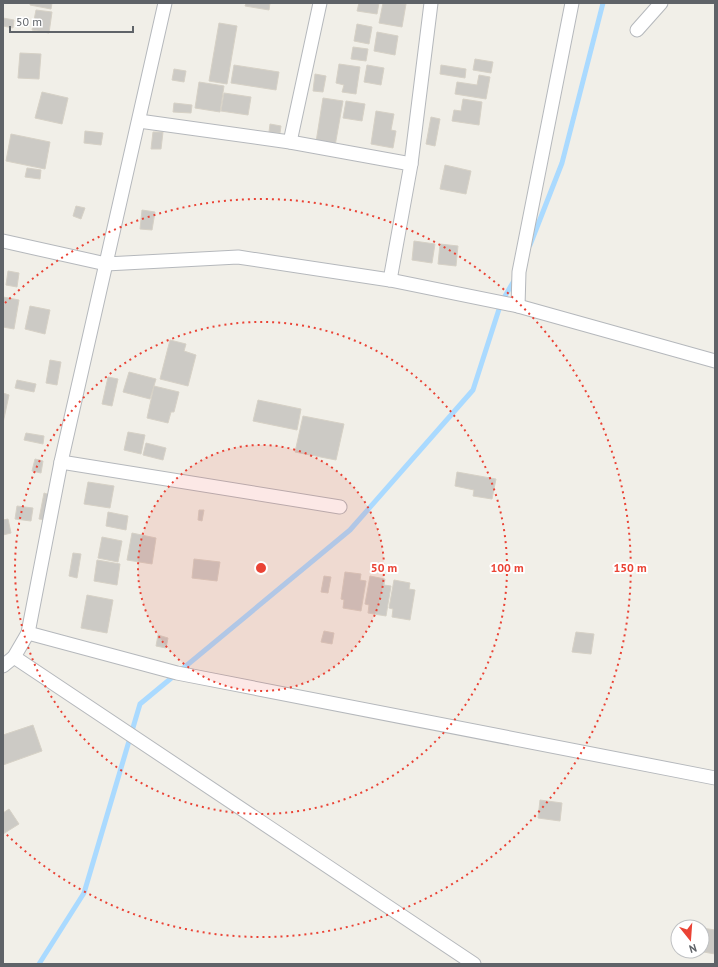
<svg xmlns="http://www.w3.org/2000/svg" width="718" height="967" viewBox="0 0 718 967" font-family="'PT Sans',sans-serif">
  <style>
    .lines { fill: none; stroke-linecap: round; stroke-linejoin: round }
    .stream { stroke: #aadaff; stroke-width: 5 }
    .building { fill: #cccac5; stroke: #d6d1c6 }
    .street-casing { stroke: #b5b8bc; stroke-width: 15 }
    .street { stroke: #fff; stroke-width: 13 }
    .ring { fill: none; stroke: #ea4335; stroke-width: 2; stroke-dasharray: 2 4 }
    .centre { fill: #ea4335; stroke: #fff; stroke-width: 2 }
    .ring-label { font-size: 12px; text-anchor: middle; font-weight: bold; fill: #ea4335; stroke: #fff; stroke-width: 4; stroke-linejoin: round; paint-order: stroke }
  </style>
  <rect width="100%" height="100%" fill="#f1efe8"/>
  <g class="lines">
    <g class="stream">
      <path d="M530,245L562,163L603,3"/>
      <path d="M39,964L84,893L140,704L350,530L473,390L501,303L515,279"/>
    </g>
  </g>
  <g class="building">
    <path d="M30,3H52L51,9L30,5Z"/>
    <path d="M246,3H270L269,10L245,6Z"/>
    <path d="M359,3H379L377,14L357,11Z"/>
    <path d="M383,3L406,4L402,27L379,23Z"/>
    <path d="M36,10L52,12L49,33L32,30Z"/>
    <path d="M3,18L14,20L13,28L3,26Z"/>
    <path d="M219,23L237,26L227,84L209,81Z"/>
    <path d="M357,24L372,27L369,44L354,41Z"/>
    <path d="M377,32L398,36L395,55L374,51Z"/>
    <path d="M353,47L368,49L366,61L351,59Z"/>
    <path d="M20,53L41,54L39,79L18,78Z"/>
    <path d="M475,59L493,62L491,73L473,70Z"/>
    <path d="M339,64L360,67L356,94L342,92L344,85L336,83Z"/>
    <path d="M234,65L279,72L276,90L231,83Z"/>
    <path d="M367,65L384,68L381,85L364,82Z"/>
    <path d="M441,65L466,69L465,78L440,74Z"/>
    <path d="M174,69L186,71L184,82L172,80Z"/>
    <path d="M315,74L326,76L323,92L313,91Z"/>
    <path d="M479,75L490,77L486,99L455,94L457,82L477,85Z"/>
    <path d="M199,82L224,86L220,112L195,108Z"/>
    <path d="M42,92L68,98L62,124L35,118Z"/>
    <path d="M224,93L251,97L248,115L221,111Z"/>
    <path d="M323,98L343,101L335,146L316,142Z"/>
    <path d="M463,99L482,102L479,125L452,121L454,110L461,111Z"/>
    <path d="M346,101L365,104L362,121L343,118Z"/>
    <path d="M174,103L192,105L191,113L173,112Z"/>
    <path d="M376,111L394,114L391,130L396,131L393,148L371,144Z"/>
    <path d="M431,117L440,119L435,146L426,144Z"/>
    <path d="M270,124L281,126L280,133L269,132Z"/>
    <path d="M85,131L103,133L101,145L84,143Z"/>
    <path d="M153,132H163L161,149H151Z"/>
    <path d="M11,134L50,142L45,169L6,161Z"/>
    <path d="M445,165L471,171L466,194L440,189Z"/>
    <path d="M27,168L41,170L40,179L25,177Z"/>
    <path d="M76,206L85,208L81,219L73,216Z"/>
    <path d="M142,210L155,212L152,230L140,229Z"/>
    <path d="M414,241L435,244L432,263L412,260Z"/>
    <path d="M440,244L458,246L456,266L438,264Z"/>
    <path d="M8,271L19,273L17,287L6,285Z"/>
    <path d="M3,297L19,300L14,329L3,327Z"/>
    <path d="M30,306L50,310L45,334L25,329Z"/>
    <path d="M170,340L186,344L184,351L196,355L188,386L160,379Z"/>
    <path d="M50,360L61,362L57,385L46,383Z"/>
    <path d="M129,372L156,379L150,399L123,392Z"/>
    <path d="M108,377L118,379L112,406L102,404Z"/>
    <path d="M17,380L36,384L34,392L15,388Z"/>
    <path d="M154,386L179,392L174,412H171L168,423L147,418Z"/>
    <path d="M3,393L9,395L3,423Z"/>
    <path d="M258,400L301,409L297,430L253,421Z"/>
    <path d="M303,416L344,424L336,460L295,452Z"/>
    <path d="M128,432L145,435L141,454L124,450Z"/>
    <path d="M26,433L44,436L43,444L24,440Z"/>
    <path d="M146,443L166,448L163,460L143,455Z"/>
    <path d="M35,459L43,461L41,473L32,471Z"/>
    <path d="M457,472L496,479L492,499L473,496L474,490L455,486Z"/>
    <path d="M88,482L114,486L110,508L84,504Z"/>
    <path d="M44,493L50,495L46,520L39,519Z"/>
    <path d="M17,506L33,508L31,521L15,519Z"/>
    <path d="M199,510H204L202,521L198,520Z"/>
    <path d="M108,512L128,516L126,530L106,526Z"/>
    <path d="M8,519L11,533L3,535V520Z"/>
    <path d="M132,533L156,538L152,564L127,560Z"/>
    <path d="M102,537L122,541L118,562L98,558Z"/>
    <path d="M73,553L81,554L77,578L69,576Z"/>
    <path d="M194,559L220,562L217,581L192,578Z"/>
    <path d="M97,560L120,564L117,585L94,581Z"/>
    <path d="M345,572L361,574L360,580L366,581L361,611L343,608L344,600L341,599Z"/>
    <path d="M324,576L331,577L328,593L321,592Z"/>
    <path d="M370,576L385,579L384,585L391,586L386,616L368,613L369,605L365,604Z"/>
    <path d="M394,580L410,583L409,589L415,590L410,620L392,617L393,609L389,608Z"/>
    <path d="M87,595L113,600L107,633L81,628Z"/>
    <path d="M324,631L334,633L332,644L321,642Z"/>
    <path d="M576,632L594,634L591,654L572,652Z"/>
    <path d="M158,635L168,638L166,648L156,646Z"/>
    <path d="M33,725L42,751L3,765V735Z"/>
    <path d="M540,800L562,803L560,821L538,818Z"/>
    <path d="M9,809L19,824L3,834V813Z"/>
    <path d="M702,928L715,930V954L698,951H702Z"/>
  </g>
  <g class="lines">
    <defs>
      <g id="street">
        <path d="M637,30L661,3"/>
        <path d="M139,121L290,142L411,164"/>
        <path d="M290,142L320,3"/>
        <path d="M3,241L106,264L238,257L390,280L518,306L715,361"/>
        <path d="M390,280L411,164L431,3"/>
        <path d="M518,306L519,272L572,3"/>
        <path d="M61,462L340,507"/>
        <path d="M28,633L177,673L715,778"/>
        <path d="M14,657L474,964"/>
        <path d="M3,666L14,657L28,633L61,462L165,3"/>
      </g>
    </defs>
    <use href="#street" class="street-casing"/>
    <use href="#street" class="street"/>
  </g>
  <circle cx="261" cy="568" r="123" fill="#ea4335" fill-opacity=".12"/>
  <g class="ring">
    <circle cx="261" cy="568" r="123"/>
    <circle cx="261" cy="568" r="246"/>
    <path d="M5 303A369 369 0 1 1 5 833"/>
  </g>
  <circle cx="261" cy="568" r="6" class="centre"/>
  <g class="ring-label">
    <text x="384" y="572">50 m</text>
    <text x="507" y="572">100 m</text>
    <text x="630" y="572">150 m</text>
  </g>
  <rect width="718" height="967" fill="none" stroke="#5f6368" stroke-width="8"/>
  <g transform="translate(690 939) rotate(163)"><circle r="19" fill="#ffffff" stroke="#bfc1c3"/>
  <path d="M0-3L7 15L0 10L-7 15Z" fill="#ea4335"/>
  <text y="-6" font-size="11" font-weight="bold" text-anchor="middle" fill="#5f6368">N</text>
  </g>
  <path d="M10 26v6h123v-6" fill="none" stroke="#5f6368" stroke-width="2"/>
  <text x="16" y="26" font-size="12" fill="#5f6368" stroke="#ffffff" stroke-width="3" paint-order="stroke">50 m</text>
</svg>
